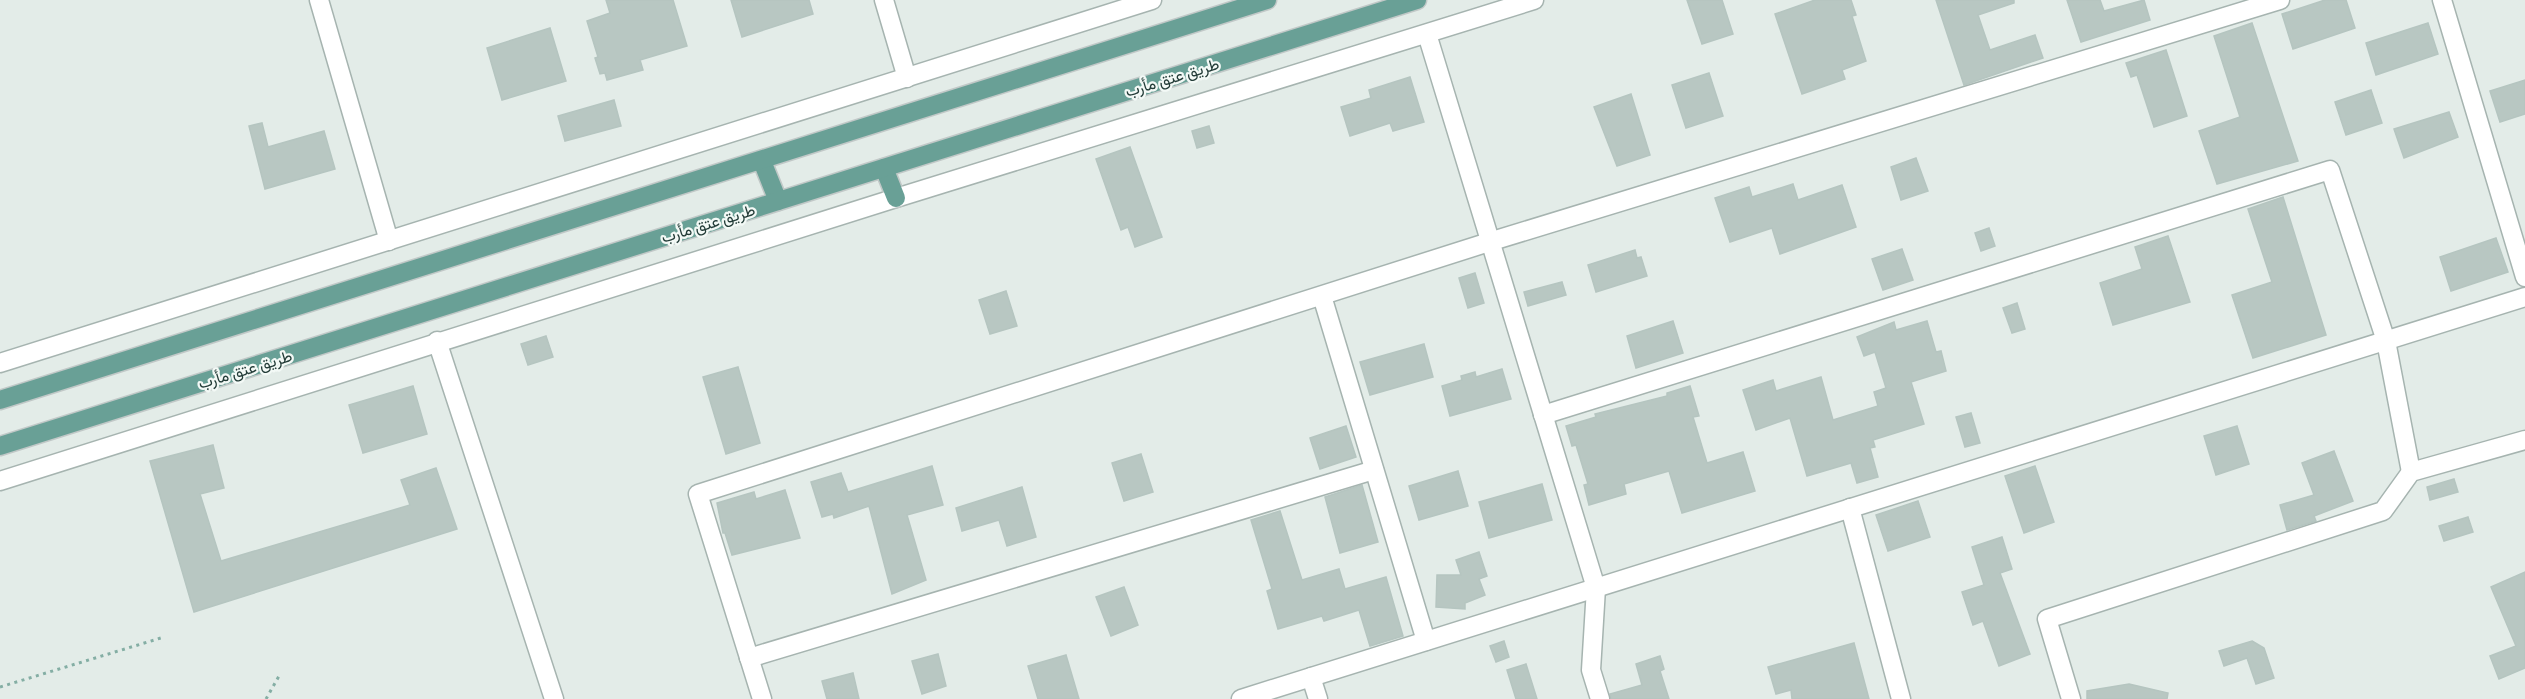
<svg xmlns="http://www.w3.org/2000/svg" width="2525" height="699" viewBox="0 0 2525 699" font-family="'PT Sans Narrow',Vazirmatn,sans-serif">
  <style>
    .building { fill: #b8c7c2; stroke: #b5c5c0; stroke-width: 1.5 }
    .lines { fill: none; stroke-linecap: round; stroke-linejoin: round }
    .street-casing { stroke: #a6b4b0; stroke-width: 21 }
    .primary-casing { stroke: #c1c8c7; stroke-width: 21 }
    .path { stroke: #84aea4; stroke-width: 3; stroke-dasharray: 3 4.5; stroke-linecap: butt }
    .street { stroke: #fff; stroke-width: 18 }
    .primary { stroke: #69a096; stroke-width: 18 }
    .labels { text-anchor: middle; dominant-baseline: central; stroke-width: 4.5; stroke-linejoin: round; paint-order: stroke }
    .street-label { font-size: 16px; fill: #233c38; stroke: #f3f9f6 }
  </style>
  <rect width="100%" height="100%" fill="#e3ece8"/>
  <g class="building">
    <path d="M606,0H673L687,46L640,60L643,70L607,80L605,73L600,74L595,58L598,57L587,21L610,13Z"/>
    <path d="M731,0H809L813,14L742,37Z"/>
    <path d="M1687,0H1722L1733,34L1702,44Z"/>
    <path d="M1815,0H1851L1856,15L1852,16L1866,61L1842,70L1845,79L1802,94L1775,14Z"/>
    <path d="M1936,0H2014V3L1978,15L1990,50L2035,35L2043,58L1964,85Z"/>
    <path d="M2067,0H2100L2104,11L2144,0L2150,20L2081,42Z"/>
    <path d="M2325,0H2346L2355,28L2293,49L2282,14Z"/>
    <path d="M2252,23L2298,161L2217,184L2199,131L2240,117L2214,36Z"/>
    <path d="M2428,23L2438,54L2376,75L2366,43Z"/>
    <path d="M550,28L566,81L502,100L487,48Z"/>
    <path d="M2166,50L2187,116L2154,127L2137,75L2131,77L2126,63Z"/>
    <path d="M1709,73L1723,116L1686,128L1672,85Z"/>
    <path d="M1410,77L1424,122L1393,131L1390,123L1350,136L1341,107L1371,98L1369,90Z"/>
    <path d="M2525,80V114L2500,122L2490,91Z"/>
    <path d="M2371,90L2382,123L2346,135L2335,102Z"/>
    <path d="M1631,94L1650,155L1617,166L1594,107Z"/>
    <path d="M614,100L621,126L565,141L558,116Z"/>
    <path d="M2449,112L2458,137L2404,158L2394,129Z"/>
    <path d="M262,123L268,147L324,131L335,169L265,189L249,126Z"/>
    <path d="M1209,126L1214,143L1197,148L1192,131Z"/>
    <path d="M1130,147L1162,237L1135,247L1128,227L1121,230L1096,159Z"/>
    <path d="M1916,158L1928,191L1901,200L1891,167Z"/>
    <path d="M1793,184L1798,200L1842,185L1856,227L1780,254L1772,228L1730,242L1715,198L1749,187L1752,197Z"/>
    <path d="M2283,197L2326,335L2253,358L2232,295L2272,282L2248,209Z"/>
    <path d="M1989,228L1995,246L1981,251L1975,233Z"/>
    <path d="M2168,236L2190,302L2113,325L2100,283L2142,269L2135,247Z"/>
    <path d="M2496,238L2508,272L2451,291L2440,257Z"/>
    <path d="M1902,249L1913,280L1883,290L1872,259Z"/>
    <path d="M1635,250L1637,258L1641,257L1647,276L1596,292L1588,265Z"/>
    <path d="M1475,273L1484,303L1468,308L1459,278Z"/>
    <path d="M1562,282L1566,295L1528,306L1524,292Z"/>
    <path d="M1006,291L1017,326L990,334L979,300Z"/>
    <path d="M2017,303L2025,329L2012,333L2003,308Z"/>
    <path d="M1673,321L1683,353L1636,368L1627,336Z"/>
    <path d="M1927,321L1936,352L1941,351L1946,371L1911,382L1924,424L1873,440L1875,447L1870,448L1878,477L1857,483L1851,463L1807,476L1790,418L1756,430L1743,390L1773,380L1776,391L1821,377L1833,420L1878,406L1874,392L1886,388L1875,352L1864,356L1857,337L1894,322L1896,330Z"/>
    <path d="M546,336L553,357L528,365L521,344Z"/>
    <path d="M1424,344L1433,377L1370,395L1360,362Z"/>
    <path d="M738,367L760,443L726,454L703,377Z"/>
    <path d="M1502,369L1511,399L1450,416L1442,386L1462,380L1461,376L1475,372L1476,377Z"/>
    <path d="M413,386L427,434L363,453L349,405Z"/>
    <path d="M1690,386L1699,416L1693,417L1707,463L1743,452L1755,491L1682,513L1669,471L1624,484L1626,494L1589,505L1584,485L1588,484L1576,445L1572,446L1566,426L1596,417L1595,414L1667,396V393Z"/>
    <path d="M1971,413L1980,443L1965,447L1956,417Z"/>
    <path d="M1346,426L1356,457L1320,469L1310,438Z"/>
    <path d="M2237,426L2249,464L2216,475L2204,436Z"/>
    <path d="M213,445L224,488L200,494L221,561L410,505L401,480L436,468L457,529L194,612L150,461Z"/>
    <path d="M2334,451L2353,501L2314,516L2316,521L2287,530L2280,505L2314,495L2302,463Z"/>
    <path d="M1141,454L1153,492L1124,501L1112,463Z"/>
    <path d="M932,466L943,505L907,515L926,580L892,594L869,506L834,518L833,514L822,517L811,482L841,473L848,492Z"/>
    <path d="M2035,466L2054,522L2024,533L2005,476Z"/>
    <path d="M1458,471L1468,506L1419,520L1409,486Z"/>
    <path d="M2454,479L2458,492L2430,500L2427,487Z"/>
    <path d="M1542,484L1552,520L1489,538L1479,502Z"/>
    <path d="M1362,485L1378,542L1340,553L1325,497Z"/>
    <path d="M1022,487L1036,537L1007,546L999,520L962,531L956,508Z"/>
    <path d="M785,490L800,538L732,555L725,533H723L717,503L754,492L756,499Z"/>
    <path d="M1918,501L1930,537L1888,551L1876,515Z"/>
    <path d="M1280,511L1302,580L1339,569L1345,589L1386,577L1403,636L1370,646L1359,610L1324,621L1322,616L1278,629L1267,591L1272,589L1251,520Z"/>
    <path d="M2468,517L2473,532L2444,541L2439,526Z"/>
    <path d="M2002,537L2012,569L2000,573L2030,654L1999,666L1983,621L1973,625L1962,592L1984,585L1972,547Z"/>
    <path d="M1479,552L1487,576L1479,579L1485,595L1465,603V609L1436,607L1437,575H1461L1456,560Z"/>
    <path d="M2525,572V668L2499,679L2490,656L2516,646L2491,587Z"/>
    <path d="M1124,587L1138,625L1111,636L1096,597Z"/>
    <path d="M1504,641L1509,657L1496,662L1490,646Z"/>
    <path d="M2252,641L2264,648L2274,678L2256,684L2247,658L2224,666L2219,651Z"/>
    <path d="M1854,643L1869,699H1792L1791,690L1776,694L1768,667Z"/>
    <path d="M938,654L946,686L922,694L912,661Z"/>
    <path d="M1066,655L1079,699H1038L1028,666Z"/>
    <path d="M1660,656L1664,669L1660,671L1669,699H1611L1610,694L1642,685L1636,664Z"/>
    <path d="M1526,664L1537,699H1516L1507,670Z"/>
    <path d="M853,673L859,699H827L822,681Z"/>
    <path d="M2129,684L2168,693L2167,699H2087V691Z"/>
  </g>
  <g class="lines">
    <defs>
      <g id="street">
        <path d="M319,0L389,241"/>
        <path d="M884,0L907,78"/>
        <path d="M2442,0L2525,277"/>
        <path d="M1427,34L1596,588L1591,670L1600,699"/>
        <path d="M1322,296L1426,641"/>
        <path d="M437,341L554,699"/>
        <path d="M0,363L1152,0"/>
        <path d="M1543,415L2330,170L2386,341L2411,472"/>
        <path d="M0,481L896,198L1534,0"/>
        <path d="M1850,508L1901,699"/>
        <path d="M749,658L1374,470"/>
        <path d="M1311,677L1318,699"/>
        <path d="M762,699L698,494L1489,242L2280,0"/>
        <path d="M1241,699L2525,297"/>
        <path d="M2071,699L2047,619L2383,511L2411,472L2525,440"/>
      </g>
      <g id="primary">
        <path d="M762,161L778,201"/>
        <path d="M884,168L896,198"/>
        <path d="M0,400L1267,0"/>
        <path d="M0,446L1417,0"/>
      </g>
    </defs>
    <use href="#street" class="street-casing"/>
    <use href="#primary" class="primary-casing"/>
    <g class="path">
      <path d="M0,687L164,637"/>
      <path d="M266,699L279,676"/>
    </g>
    <use href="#street" class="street"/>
    <use href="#primary" class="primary"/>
  </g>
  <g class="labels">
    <g class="street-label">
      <text transform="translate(1172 77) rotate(-17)">طريق عتق مأرب</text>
      <text transform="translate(708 223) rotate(-17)">طريق عتق مأرب</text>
      <text transform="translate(245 369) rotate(-17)">طريق عتق مأرب</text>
    </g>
  </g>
</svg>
